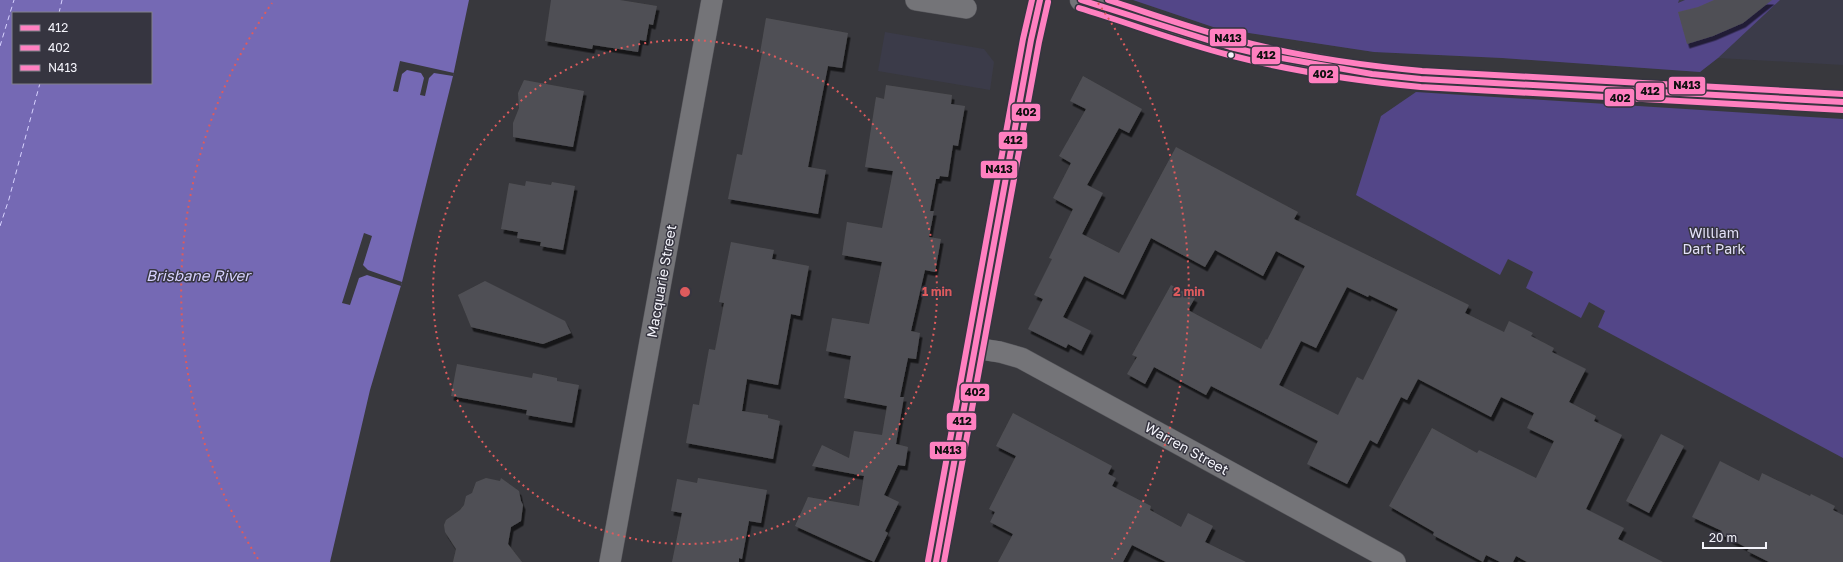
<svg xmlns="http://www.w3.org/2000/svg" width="1843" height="562" viewBox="0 0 1843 562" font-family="'Golos Text',sans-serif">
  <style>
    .built { fill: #3b3b49 }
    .green { fill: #534688 }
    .water { fill: #7569b4; fill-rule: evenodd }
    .pier { fill: #38383d }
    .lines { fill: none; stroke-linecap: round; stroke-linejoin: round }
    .ferry { stroke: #d7d2ff; stroke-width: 1; stroke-dasharray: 5 4; stroke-linecap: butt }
    .building { fill: #505054; fill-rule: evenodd; filter: url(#shadow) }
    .minor-casing { stroke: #57575c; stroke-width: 22 }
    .secondary-casing { stroke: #57575c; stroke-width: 23 }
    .primary-casing { stroke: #57575c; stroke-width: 23 }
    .minor { stroke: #747478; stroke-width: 21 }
    .secondary { stroke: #747478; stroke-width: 22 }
    .primary { stroke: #6f6e76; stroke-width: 22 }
    .bus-1-casing { stroke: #363540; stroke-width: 9 }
    .bus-2-casing { stroke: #363540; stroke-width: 9 }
    .bus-3-casing { stroke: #363540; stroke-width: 9 }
    .bus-1 { stroke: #ff80c0; stroke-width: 6 }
    .bus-2 { stroke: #ff80c0; stroke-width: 6 }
    .bus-3 { stroke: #ff80c0; stroke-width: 6 }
    .ring { fill: none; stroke: #de5b5d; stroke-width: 2; stroke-dasharray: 2 4 }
    .bus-dot { fill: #f4f4fb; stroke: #363540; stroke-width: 1.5 }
    .labels { text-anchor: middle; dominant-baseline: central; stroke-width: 3; stroke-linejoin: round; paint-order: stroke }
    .park-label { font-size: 14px; fill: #e3e1f8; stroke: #363540 }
    .street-label { font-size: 14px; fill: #f4f4fb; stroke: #363540 }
    .water-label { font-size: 15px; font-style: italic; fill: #d7d2ff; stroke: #363540 }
    .centre { fill: #de5b5d; stroke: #363540; stroke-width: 2 }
    .ring-label { font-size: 12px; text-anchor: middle; font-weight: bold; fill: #de5b5d; stroke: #363540; stroke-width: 3; stroke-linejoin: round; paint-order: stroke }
    .line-badge { stroke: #363540; stroke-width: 1.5 }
    .pale-badge-label { font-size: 11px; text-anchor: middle; font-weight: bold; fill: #111 }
  </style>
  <defs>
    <filter id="shadow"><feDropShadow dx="2.5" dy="4.5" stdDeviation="0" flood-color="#0009"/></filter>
  </defs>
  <rect width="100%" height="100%" fill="#38383d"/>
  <g class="built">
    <path d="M1133,0H1843V65L1718,58L1700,72L1502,58L1374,52L1216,28Z"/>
    <path d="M885,32L984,49L994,62L990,90L878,71Z"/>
  </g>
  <g class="green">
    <path d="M1133,0H1679L1678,3L1685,0H1780L1718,58L1700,72L1502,58L1374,52L1216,28Z"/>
    <path d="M1416,92L1843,119V458L1598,327L1605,311L1589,302L1581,318L1526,288L1533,272L1508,259L1500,275L1356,195L1381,116Z"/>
  </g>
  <path class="water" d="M0,0H469L453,76L402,282L370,390L330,562H0ZM13,13H151V83H13Z"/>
  <g class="pier">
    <path d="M400,61L454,73L453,76L434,73L429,78L425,96L420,95L424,78L421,73L407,70L402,74L398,92L393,91Z"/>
    <path d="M364,233L372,236L363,265L368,270L402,282L401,286L367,275L359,278L350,305L342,303Z"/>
  </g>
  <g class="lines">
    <g class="ferry">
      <path d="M59,13L62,0"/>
      <path d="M0,46L14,0"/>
      <path d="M0,226L9,199L40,83"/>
    </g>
  </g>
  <g class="building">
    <path d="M551,0H620L657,6L653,25L649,24L646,41L640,40L638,52L593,45L592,49L545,41Z"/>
    <path d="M1714,0H1772L1743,23L1713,36L1687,44L1678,12L1698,7Z"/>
    <path d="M766,18L848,33L842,68L828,66L808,167L826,170L818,214L728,199L737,154L742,155L762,53H760Z"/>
    <path d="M1083,76L1142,109L1129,133L1119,128L1087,185L1103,193L1082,234L1119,253L1176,147L1298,212L1294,219L1469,305L1465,313L1504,332L1509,321L1533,333L1531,336L1554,348L1552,352L1586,369L1569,402L1596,416L1594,421L1622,435L1586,509L1624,528L1618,539L1663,562H1527L1516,556L1513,562H1500L1486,555L1483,562L1433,535L1434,532L1389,506L1432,428L1477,453L1479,450L1536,478L1554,441L1527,428L1534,413L1501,397L1491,417L1418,379L1407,400L1401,397L1377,444L1370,440L1347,484L1307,464L1318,441L1211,386L1206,395L1154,367L1145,384L1127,374L1137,357L1132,355L1171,285L1195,298L1188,310L1261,349L1266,339L1267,340L1305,266L1276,251L1263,276L1215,250L1205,267L1151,238L1123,295L1084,276L1063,317L1091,331L1081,351L1068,344L1066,348L1028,329L1043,299L1034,295L1052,259L1049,258L1073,209L1053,198L1071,163L1059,156L1086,109L1070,101ZM1347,287L1368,297L1369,295L1398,309L1363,380L1357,377L1338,415L1279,385L1301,341L1316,348Z"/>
    <path d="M524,80L584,91L573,147L513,137V123L519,108L518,93Z"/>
    <path d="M886,85L952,95L951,104L965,106L958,146L953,145L948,177L940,176L939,179H936L930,211H934L929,237L941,239L935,272L925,270L911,331L920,333L916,359L908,358L900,397H904L896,444L908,447L905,466L898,465L884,495L899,502L885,531L888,533L874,562L795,526L808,497L859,506L864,476L812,466L822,445L849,458L854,431L882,435L887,406L844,398L851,356L826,351L832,318L869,324L882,262L842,255L847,222L882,228L893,171L865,167L876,97L884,99Z"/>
    <path d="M526,181L551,185L552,182L575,186L563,250L540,246L541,242L517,238L518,232L501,229L509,183L525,186Z"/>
    <path d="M731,242L774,250L772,259L809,266L800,316L791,314L778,385L747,379L742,411L768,415V418L780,421L773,459L686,443L693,404L699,405L709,349L715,350L724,303L719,302Z"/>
    <path d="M485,281L565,321L571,333L543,344L471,327L458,295Z"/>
    <path d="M457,364L532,378L533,373L557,378V381L579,385L572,423L526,415L527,410L451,396Z"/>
    <path d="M1013,413L1112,466L1108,474L1116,478L1112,486L1151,506L1150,510L1181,527L1188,513L1213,526L1205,542L1246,562H1166L1132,545L1123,562H998L1013,534L990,522L995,512L989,509L1016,456L996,446Z"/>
    <path d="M1661,434L1684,446L1649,513L1626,501Z"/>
    <path d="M1720,461L1759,481L1762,473L1810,496L1811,494L1835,506L1833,510L1843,515V562H1769L1747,551L1749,549L1720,534L1722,531L1692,517Z"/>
    <path d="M486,478L500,481L501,478L519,491L521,501L523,505L521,521L511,527L508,544L522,562H453L456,549L445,532L444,525L446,520L460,510L464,505L466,496L472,493L476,482Z"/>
    <path d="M698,478L767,490L761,523L749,521L742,559L739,558V562H672L682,513L671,511L677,479L697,483Z"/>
  </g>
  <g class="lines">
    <defs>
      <g id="minor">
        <path d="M916,0L966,8"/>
        <path d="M974,348L1000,352L1021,358L1395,562"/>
        <path d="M610,562L712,0"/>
      </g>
      <path id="secondary" d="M1081,0L1230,47L1264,55L1372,74L1421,79L1843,102"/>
      <path id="primary" d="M936,562L1031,40L1040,0"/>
    </defs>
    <use href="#minor" class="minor-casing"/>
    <use href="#secondary" class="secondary-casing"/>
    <use href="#primary" class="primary-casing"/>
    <use href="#minor" class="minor"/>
    <use href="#secondary" class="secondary"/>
    <use href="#primary" class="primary"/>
    <defs>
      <g id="bus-1">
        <path d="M1081,0L1230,47L1264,55L1372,74L1421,79L1843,102"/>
        <path d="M936,562L1031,40L1040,0"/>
      </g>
      <g id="bus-2">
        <path d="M1079,8C1129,23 1178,42 1229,55C1291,71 1357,81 1421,87L1843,110"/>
        <path d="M944,562L1039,42L1048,2"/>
      </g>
      <g id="bus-3">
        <path d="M1108,0C1149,13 1190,28 1233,39C1294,56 1359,65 1422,71L1843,94"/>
        <path d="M928,561L1023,39L1032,0"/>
      </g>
    </defs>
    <use href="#bus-1" class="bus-1-casing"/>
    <use href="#bus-2" class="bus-2-casing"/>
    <use href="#bus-3" class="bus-3-casing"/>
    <use href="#bus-1" class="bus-1"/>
    <use href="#bus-2" class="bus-2"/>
    <use href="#bus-3" class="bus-3"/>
  </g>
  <g class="ring">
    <circle cx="685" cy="292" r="252"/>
    <path d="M258 559A504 504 0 0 1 272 3M1098 3A504 504 0 0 1 1112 559"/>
  </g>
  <circle class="bus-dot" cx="1231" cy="55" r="3.5"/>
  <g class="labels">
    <g class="park-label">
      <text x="1714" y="232">William<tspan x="1714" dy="16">Dart Park</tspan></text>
    </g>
    <g class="street-label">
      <text transform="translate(661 281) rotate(-80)">Macquarie Street</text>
      <text transform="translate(1187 448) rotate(29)">Warren Street</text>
    </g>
    <g class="water-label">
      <text x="198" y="275">Brisbane River</text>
    </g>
  </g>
  <circle cx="685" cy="292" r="6" class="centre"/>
  <g class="ring-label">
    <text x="937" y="296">1 min</text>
    <text x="1189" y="296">2 min</text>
  </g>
  <g class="line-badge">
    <rect x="1209" y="28" width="38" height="19" rx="4" fill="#ff80c0"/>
    <rect x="1251" y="46" width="30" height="19" rx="4" fill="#ff80c0"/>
    <rect x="1308" y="65" width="31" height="19" rx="4" fill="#ff80c0"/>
    <rect x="1668" y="76" width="38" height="19" rx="4" fill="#ff80c0"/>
    <rect x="1635" y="82" width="30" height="19" rx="4" fill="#ff80c0"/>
    <rect x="1604" y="88" width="31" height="19" rx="4" fill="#ff80c0"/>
    <rect x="1011" y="103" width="30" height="19" rx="4" fill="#ff80c0"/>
    <rect x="998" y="131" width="30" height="19" rx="4" fill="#ff80c0"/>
    <rect x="980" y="160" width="38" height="19" rx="4" fill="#ff80c0"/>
    <rect x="960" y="383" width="30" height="19" rx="4" fill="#ff80c0"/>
    <rect x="946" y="412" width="31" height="19" rx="4" fill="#ff80c0"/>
    <rect x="929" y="441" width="38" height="19" rx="4" fill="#ff80c0"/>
  </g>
  <g class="pale-badge-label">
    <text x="1228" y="42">N413</text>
    <text x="1266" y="59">412</text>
    <text x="1323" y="78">402</text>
    <text x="1687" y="89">N413</text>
    <text x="1650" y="95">412</text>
    <text x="1620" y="102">402</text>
    <text x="1026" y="116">402</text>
    <text x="1013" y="144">412</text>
    <text x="999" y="173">N413</text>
    <text x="975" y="396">402</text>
    <text x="962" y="425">412</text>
    <text x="948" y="454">N413</text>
  </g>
  <rect x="12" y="12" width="140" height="72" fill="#363540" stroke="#82818b"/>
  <rect x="20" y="25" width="20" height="6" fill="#ff80c0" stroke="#82818b"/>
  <text x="48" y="32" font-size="12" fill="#f4f4fb">412</text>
  <rect x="20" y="45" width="20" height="6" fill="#ff80c0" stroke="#82818b"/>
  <text x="48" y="52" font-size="12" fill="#f4f4fb">402</text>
  <rect x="20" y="65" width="20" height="6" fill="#ff80c0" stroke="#82818b"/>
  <text x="48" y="72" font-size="12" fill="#f4f4fb">N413</text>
  <path d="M1703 542v6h63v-6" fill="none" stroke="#f4f4fb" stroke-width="2"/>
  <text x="1709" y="542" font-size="12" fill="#f4f4fb" stroke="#363540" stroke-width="3" paint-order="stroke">20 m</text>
</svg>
